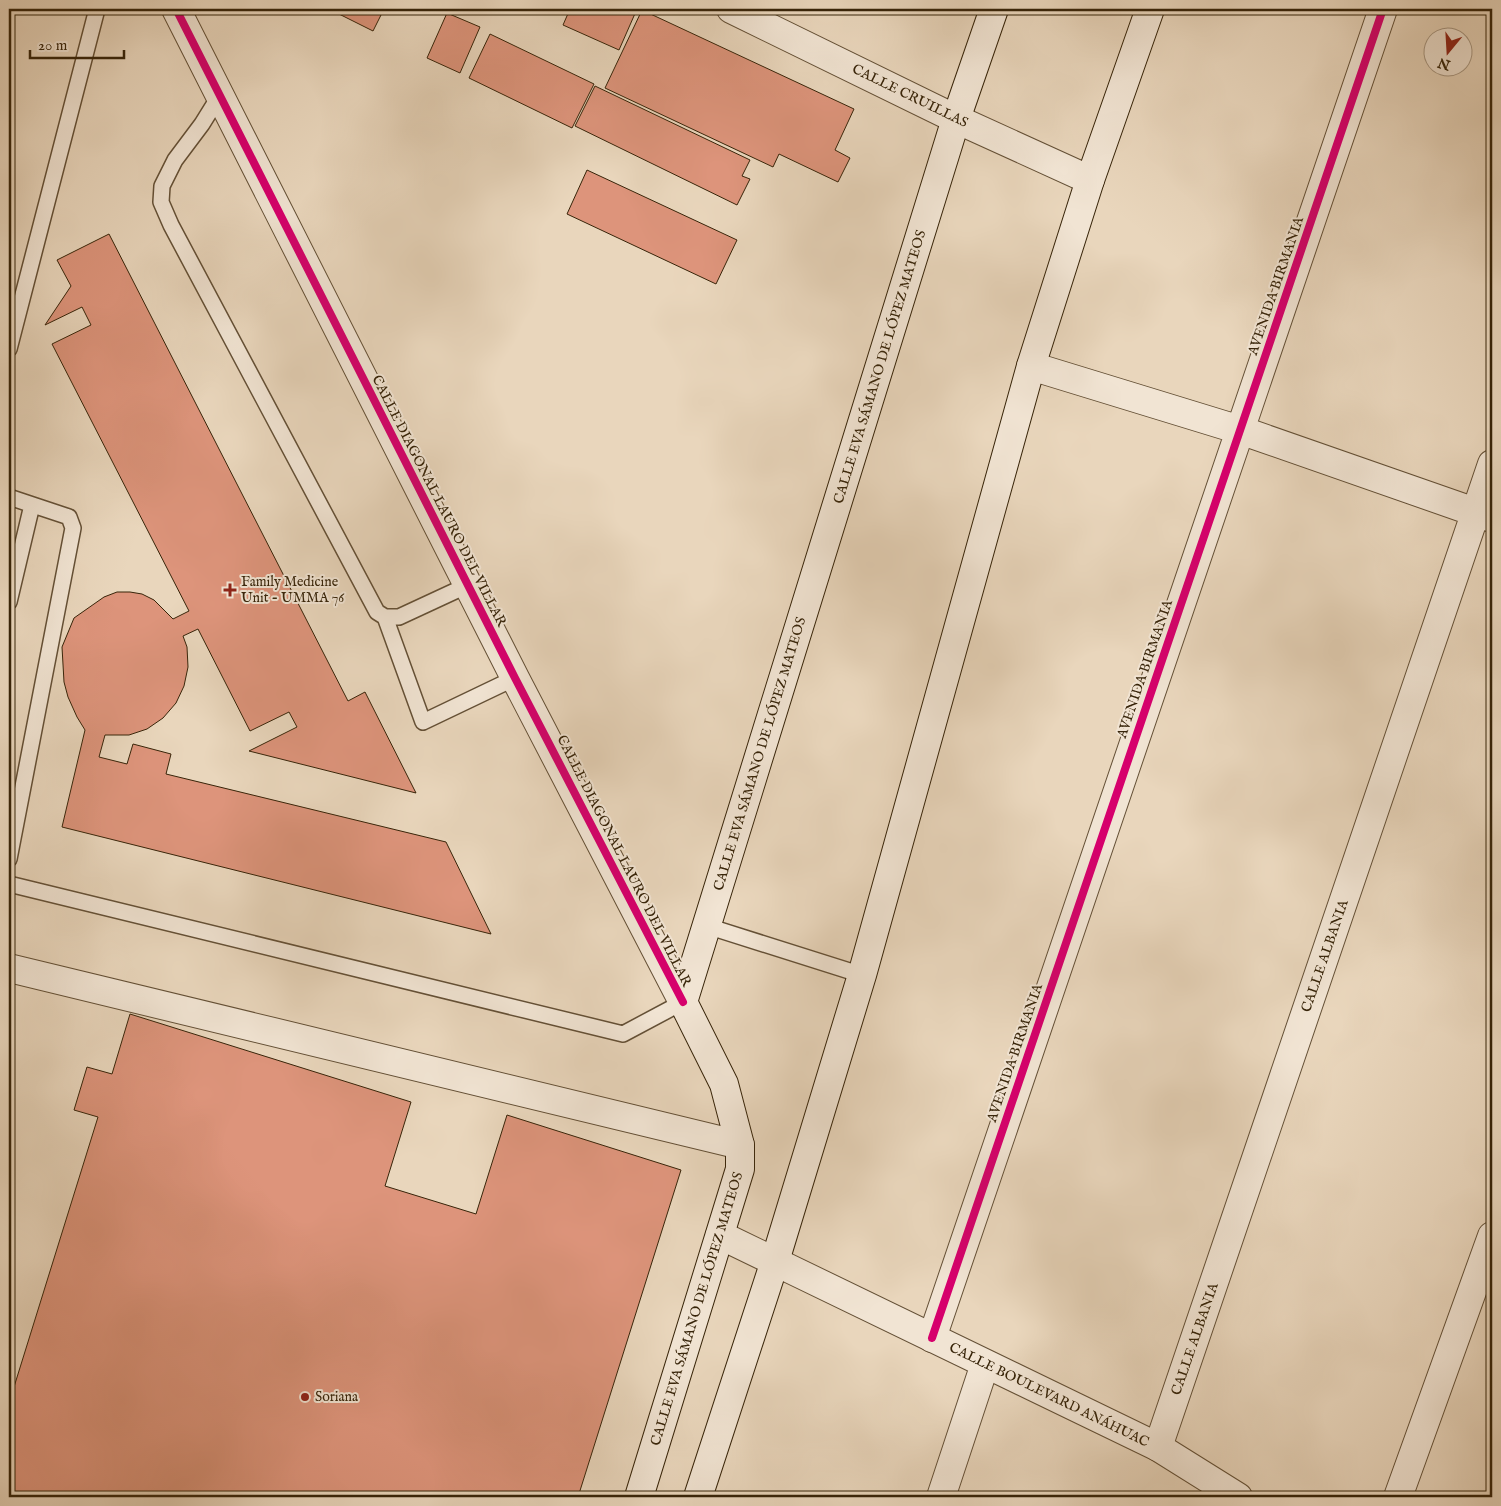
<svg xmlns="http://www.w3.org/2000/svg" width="1501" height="1506" font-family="'IM FELL English',serif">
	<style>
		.building { fill: #dd947b; stroke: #372409 }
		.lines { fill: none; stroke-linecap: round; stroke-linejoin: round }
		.service-casing { stroke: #645036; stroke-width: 18 }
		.minor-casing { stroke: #645036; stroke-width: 30 }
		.tertiary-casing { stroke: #645036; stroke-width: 30 }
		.secondary-casing { stroke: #372409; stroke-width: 30 }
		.service { stroke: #f1e4d3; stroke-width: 15 }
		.minor { stroke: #f1e4d3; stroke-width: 28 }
		.tertiary { stroke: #f1e4d3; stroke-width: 28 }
		.secondary { stroke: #f1e4d3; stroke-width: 28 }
		.cycleway-casing { stroke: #f1e4d3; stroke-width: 11 }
		.cycleway { stroke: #d6006c; stroke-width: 8 }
		.poi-dot { fill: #8f2418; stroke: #f1e4d3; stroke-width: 2 }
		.labels { text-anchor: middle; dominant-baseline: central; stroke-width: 4; stroke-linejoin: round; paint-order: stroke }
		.street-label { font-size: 14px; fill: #372409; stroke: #f1e4d3 }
		.poi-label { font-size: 14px; fill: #372409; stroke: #f1e4d3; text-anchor: start }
	</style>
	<rect width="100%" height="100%" fill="#e9d6bc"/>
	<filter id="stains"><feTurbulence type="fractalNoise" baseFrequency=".004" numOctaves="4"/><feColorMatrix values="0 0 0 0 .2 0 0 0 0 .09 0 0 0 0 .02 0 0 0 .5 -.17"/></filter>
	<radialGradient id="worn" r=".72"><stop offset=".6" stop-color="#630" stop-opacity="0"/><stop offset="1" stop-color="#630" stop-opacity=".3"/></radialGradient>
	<path class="building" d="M329,9H384L373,31Z
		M570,9H637L619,50L563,25Z
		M642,10L854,109L835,150L850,158L838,182L779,154L773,167L605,88Z
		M447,13L480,27L460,73L427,58Z
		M490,34L594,84L572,128L469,78Z
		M595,86L750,160L742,176L750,179L737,205L575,126Z
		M587,170L737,240L716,284L567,214Z
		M109,234L348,701L365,692L416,793L249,751L297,727L289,712L250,731L198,629L183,636L187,647L188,667L184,686L176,703L163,718L147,729L129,735H105L99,757L127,764L133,744L171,754L166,774L446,842L491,934L62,827L85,730L77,717L68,697L64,682L62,647L74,618L104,597L117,592H130L142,594L154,600L173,619L189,611L52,344L91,325L82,307L45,325L71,286L57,260Z
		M130,1014L411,1102L385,1186L476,1214L507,1115L681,1170L578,1497H9V1403L98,1117L74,1110L87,1067L112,1074Z"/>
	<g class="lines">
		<defs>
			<path id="service" d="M220,95L202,124L175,160L162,186L161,202L171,225L377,612L385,617H399L468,585
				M9,349L97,9
				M9,497L69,517L73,528L9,859
				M9,602L32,505
				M385,617L423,722L515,678
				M9,884L623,1034L683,1002
				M707,926L862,975"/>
			<path id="minor" d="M176,9L515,678L683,1002
				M731,9L956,119L1090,180
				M1031,366L1240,430L1492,518
				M9,968L740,1145
				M932,1338L1383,9
				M1158,1447L1492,464
				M941,1497L985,1364
				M1398,1497L1492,1236"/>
			<path id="tertiary" d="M720,1235L1158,1447L1238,1497"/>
			<path id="secondary" d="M639,1497L740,1169V1145L724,1084L683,1002L956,119L994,9
				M698,1497L775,1261L862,975L1031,366L1090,180L1150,9"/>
		</defs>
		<use href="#service" class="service-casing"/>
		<use href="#minor" class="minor-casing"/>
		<use href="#tertiary" class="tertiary-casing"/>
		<use href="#secondary" class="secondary-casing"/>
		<use href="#service" class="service"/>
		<use href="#minor" class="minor"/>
		<use href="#tertiary" class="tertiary"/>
		<use href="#secondary" class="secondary"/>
		<defs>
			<path id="cycleway" d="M176,9L515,678L683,1002
				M932,1338L1383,9"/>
		</defs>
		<use href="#cycleway" class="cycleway-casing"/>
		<use href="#cycleway" class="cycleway"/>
	</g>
	<g class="poi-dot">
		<path d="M227.5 582.5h5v5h5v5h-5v5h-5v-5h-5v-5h5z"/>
		<circle cx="305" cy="1397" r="5"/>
	</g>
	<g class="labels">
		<g class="street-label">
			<text transform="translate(910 96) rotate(26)">CALLE CRUILLAS</text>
			<text transform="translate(1276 286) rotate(-71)">AVENIDA BIRMANIA</text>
			<text transform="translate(880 367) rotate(-73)">CALLE EVA SÁMANO DE LÓPEZ MATEOS</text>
			<text transform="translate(439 501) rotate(63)">CALLE DIAGONAL LAURO DEL VILLAR</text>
			<text transform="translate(1145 669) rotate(-71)">AVENIDA BIRMANIA</text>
			<text transform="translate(760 754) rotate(-73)">CALLE EVA SÁMANO DE LÓPEZ MATEOS</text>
			<text transform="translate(624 861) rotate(63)">CALLE DIAGONAL LAURO DEL VILLAR</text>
			<text transform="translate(1325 956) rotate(-71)">CALLE ALBANIA</text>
			<text transform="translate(1015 1053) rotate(-71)">AVENIDA BIRMANIA</text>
			<text transform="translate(697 1309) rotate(-73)">CALLE EVA SÁMANO DE LÓPEZ MATEOS</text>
			<text transform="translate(1195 1339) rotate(-71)">CALLE ALBANIA</text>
			<text transform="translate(1049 1395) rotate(26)">CALLE BOULEVARD ANÁHUAC</text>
		</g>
		<g class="poi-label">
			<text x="241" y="582">Family Medicine<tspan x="241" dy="16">Unit - UMMA 76</tspan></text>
			<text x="315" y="1397">Soriana</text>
		</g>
	</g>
	<rect width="1501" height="1506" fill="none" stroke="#e9d6bc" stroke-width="30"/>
	<rect x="10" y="10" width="1481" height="1486" fill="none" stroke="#372409" stroke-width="2.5"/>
	<rect x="15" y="15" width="1471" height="1476" fill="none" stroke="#372409"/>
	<g transform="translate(1448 52) rotate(198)"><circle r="24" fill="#f1e4d3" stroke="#a79782"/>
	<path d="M0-4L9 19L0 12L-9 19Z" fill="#8f2418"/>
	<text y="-8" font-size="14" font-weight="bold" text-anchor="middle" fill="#372409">N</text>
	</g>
	<path d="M30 50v8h94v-8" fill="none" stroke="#372409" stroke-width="2.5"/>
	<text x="38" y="50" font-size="15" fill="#372409" stroke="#f1e4d3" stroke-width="4" paint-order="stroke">20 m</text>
	<rect width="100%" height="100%" filter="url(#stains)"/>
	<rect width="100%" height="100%" fill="url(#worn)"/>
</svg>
